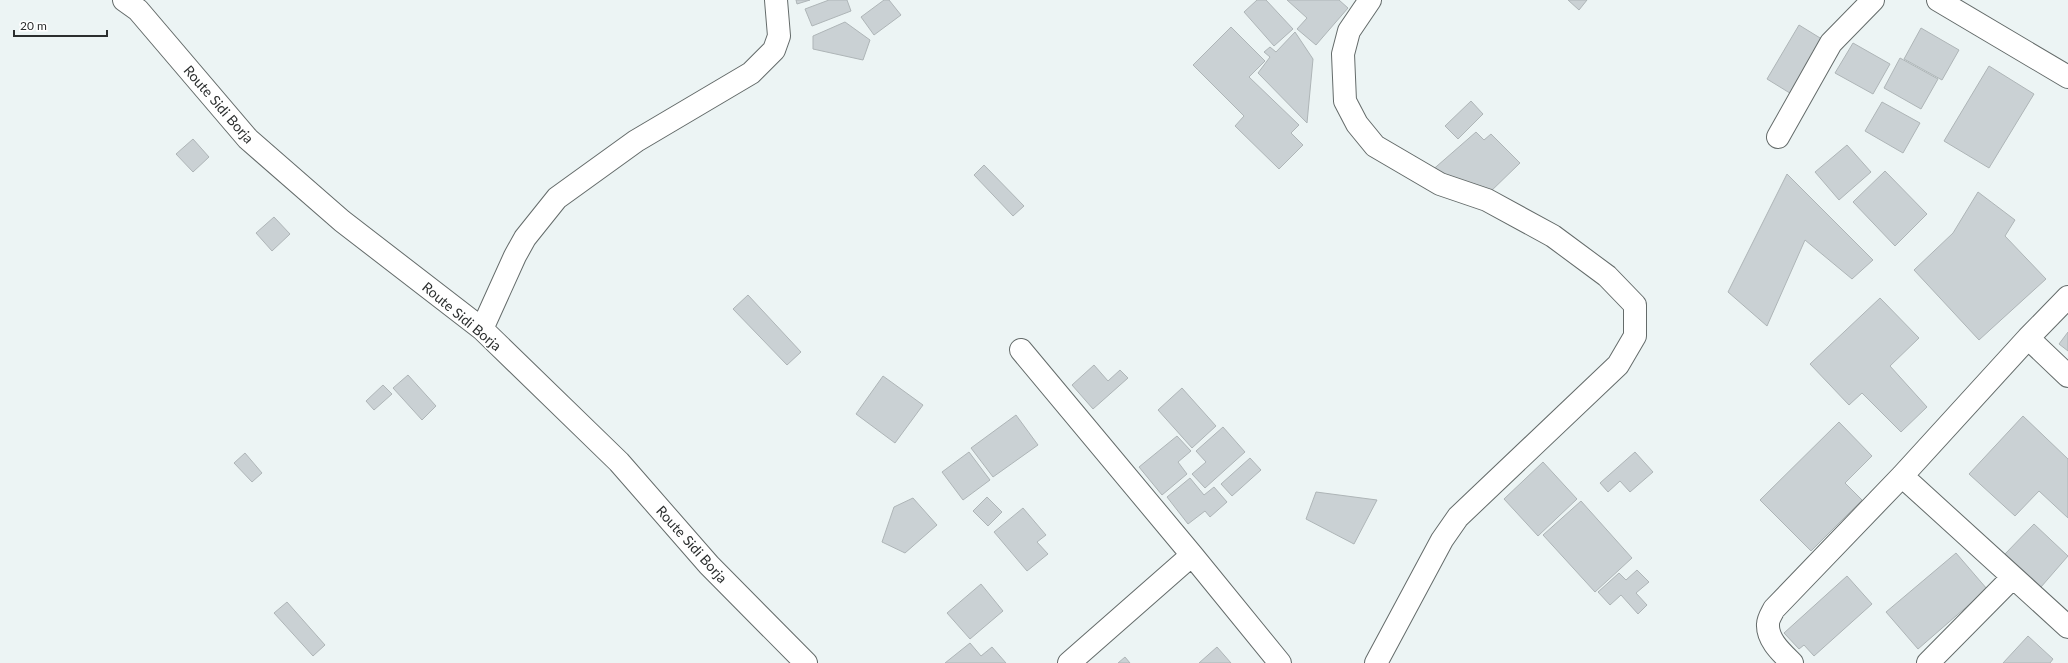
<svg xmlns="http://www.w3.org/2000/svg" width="2068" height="663" font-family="Lato,sans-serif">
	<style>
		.building { fill: #cad1d4; stroke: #aeb5b7 }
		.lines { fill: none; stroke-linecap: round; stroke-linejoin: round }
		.minor-casing { stroke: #646b6a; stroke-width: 24 }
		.minor { stroke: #fff; stroke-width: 22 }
		.labels { text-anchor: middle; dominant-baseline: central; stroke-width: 3; stroke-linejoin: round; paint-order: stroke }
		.street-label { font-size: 14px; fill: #2b2e2e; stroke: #fff }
	</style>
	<rect width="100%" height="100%" fill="#ecf4f4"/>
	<path class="building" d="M796,0H810L797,4Z
		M829,0H847L851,11L812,26L805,9Z
		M884,0H889L901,15L874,35L861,17Z
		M1257,0H1266L1293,29L1274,46L1244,12Z
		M1287,0H1339L1348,8L1316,45L1297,29L1307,18Z
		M1568,0H1587L1579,10Z
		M845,22L870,40L863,60L813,49V36Z
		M1799,25L1825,41L1793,95L1767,79Z
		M1231,27L1265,61L1249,77L1299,125L1291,133L1303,145L1279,169L1235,126L1244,116L1193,65Z
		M1921,28L1959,50L1942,80L1904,59Z
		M1295,32L1313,59L1307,123L1258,73L1270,57L1264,52L1270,47L1276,52Z
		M1853,43L1890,64L1873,94L1835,73Z
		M1900,58L1938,79L1921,109L1884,88Z
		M1989,66L2034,94L1989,168L1944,141Z
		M1471,101L1483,114L1458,139L1445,126Z
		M1882,102L1920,123L1903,153L1865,131Z
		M1476,132L1484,140L1491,134L1520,163L1488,194L1429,173Z
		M193,139L209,157L193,172L176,154Z
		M1847,145L1871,172L1839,200L1815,172Z
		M984,165L1024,206L1013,216L974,175Z
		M1885,171L1927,214L1895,246L1853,202Z
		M1787,174L1873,260L1852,279L1805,240L1767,326L1728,292Z
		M1978,192L2015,220L2005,236L2046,279L1979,340L1914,270L1953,233Z
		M274,217L290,234L272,251L256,233Z
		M748,295L801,352L787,365L733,309Z
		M1880,298L1919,338L1890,366L1927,407L1901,432L1862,393L1849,405L1810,364Z
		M2068,332V351L2059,344Z
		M1094,365L1108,381L1120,370L1128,378L1093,409L1072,385Z
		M408,375L436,406L422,420L393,388Z
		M883,376L923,405L895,443L856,414Z
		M383,385L392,394L374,410L366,401Z
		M1182,388L1216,426L1192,448L1158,410Z
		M1016,415L1038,445L993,477L971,448Z
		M2023,416L2068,459V518L2039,491L2015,516L1969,474Z
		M1839,422L1872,456L1845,483L1862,500L1811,551L1760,500Z
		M1223,427L1245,452L1205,488L1192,474L1206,462L1196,451Z
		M1177,436L1191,451L1178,462L1187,474L1162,495L1139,467Z
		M969,452L990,480L963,500L942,472Z
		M1635,452L1653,472L1630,492L1620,481L1608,492L1600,483Z
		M245,453L262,473L252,482L234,463Z
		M1250,458L1261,470L1232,496L1221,484Z
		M1543,462L1577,499L1538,536L1504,499Z
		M1190,478L1204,495L1214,487L1227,502L1210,517L1205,511L1188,524L1167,497Z
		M1316,492L1377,500L1354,544L1306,519Z
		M987,497L1002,512L988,526L973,511Z
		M913,498L937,525L905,553L882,542L894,507Z
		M1581,501L1632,558L1595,592L1543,535Z
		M1023,508L1046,535L1037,542L1048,554L1027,571L994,532Z
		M2034,524L2068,556L2041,587L2005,554Z
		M1956,553L1987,589L1918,649L1886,612Z
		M1637,570L1649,582L1636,593L1647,605L1638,614L1621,595L1610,605L1598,592L1619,573L1626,580Z
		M1847,576L1872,604L1814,656L1804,645L1799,649L1784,633Z
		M981,584L1003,611L970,639L947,613Z
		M287,602L325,645L313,656L274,613Z
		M2028,636L2053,659L2050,663H2003Z
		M970,643L981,656L992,647L1006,663H945Z
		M1217,647L1231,663H1199Z
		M1125,657L1130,663H1118Z"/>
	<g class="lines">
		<defs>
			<path id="minor" d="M124,0L138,10L248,139L342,221L482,329L619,462L709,565L806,663
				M1370,0L1349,31L1343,54L1345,101L1357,124L1375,146L1440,184L1487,200L1553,236L1607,276L1635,305V336L1618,365L1458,517L1442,540L1376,663
				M1938,0L2068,77
				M1778,137L1831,43L1873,0
				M482,329L515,256L525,238L557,198L636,141L751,73L774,50L779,36L776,0
				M2028,338L2068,376
				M1021,350L1192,555L1280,663
				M1902,476L2068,627
				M1069,663L1192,555
				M1792,663C1782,653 1767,640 1768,624C1768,619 1772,613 1774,609L1902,476L2028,338L2068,297
				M1928,663L2013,577"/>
		</defs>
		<use href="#minor" class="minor-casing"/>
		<use href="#minor" class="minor"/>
	</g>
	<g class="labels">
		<g class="street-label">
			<text transform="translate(219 104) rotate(49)">Route Sidi Borja</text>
			<text transform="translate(462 316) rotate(40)">Route Sidi Borja</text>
			<text transform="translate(692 544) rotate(48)">Route Sidi Borja</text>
		</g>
	</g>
	<path d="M14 30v6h93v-6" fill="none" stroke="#2b2e2e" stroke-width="2"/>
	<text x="20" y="30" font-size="12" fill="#2b2e2e" stroke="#ffffff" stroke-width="3" paint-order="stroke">20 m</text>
</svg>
